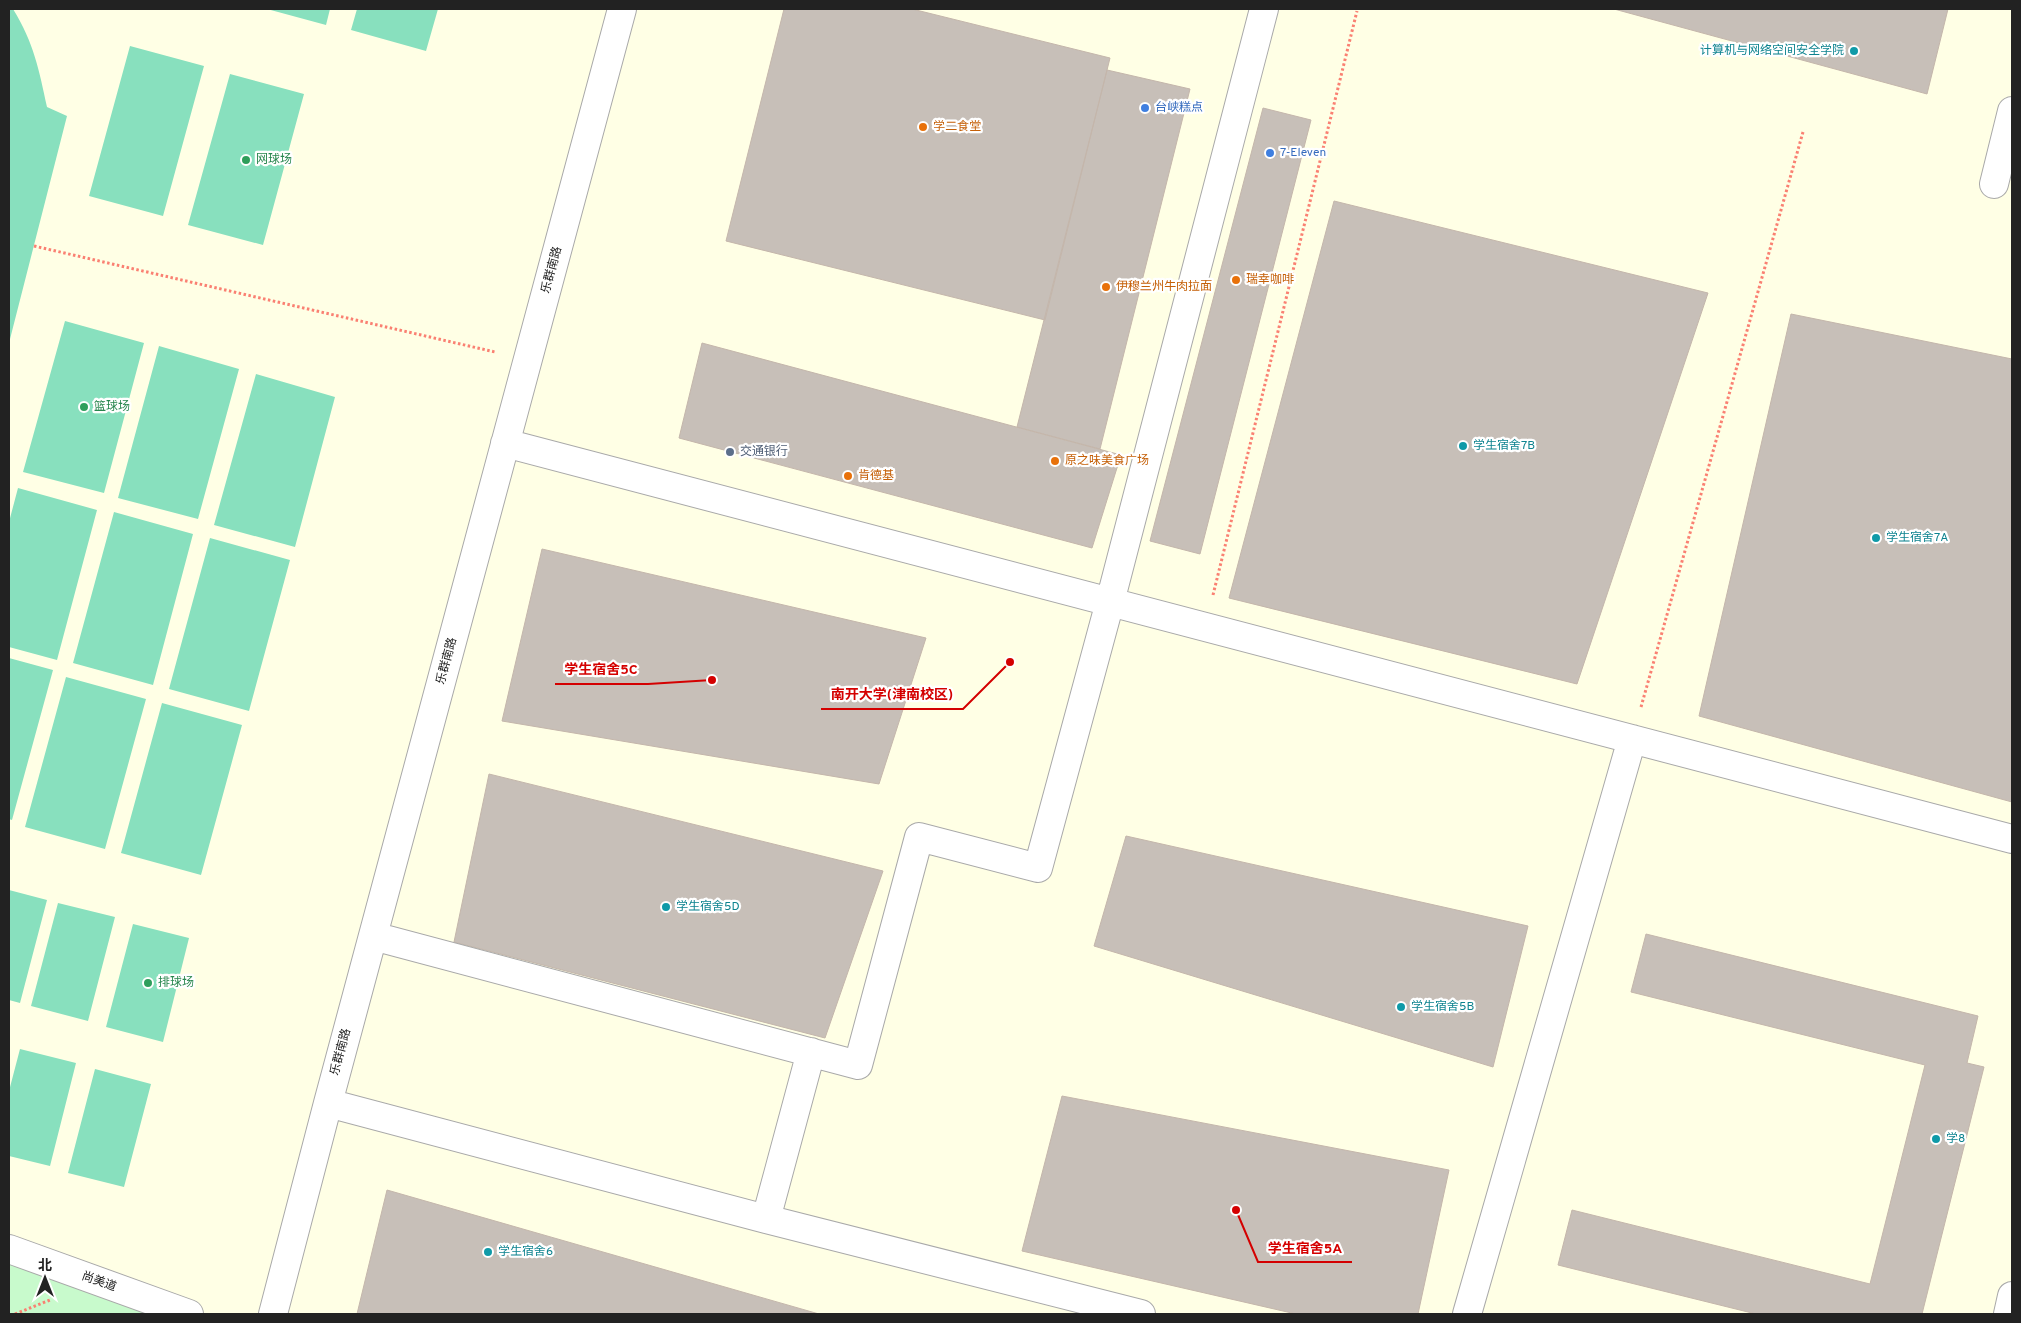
<svg xmlns="http://www.w3.org/2000/svg" width="2021" height="1323" font-family="Overpass,'Noto Sans SC',sans-serif">
	<style>
		.education { fill: #ffffe5 }
		.park { fill: #c8facc }
		.pitch { fill: #88e0be }
		.building { fill: #c7bfb8; stroke: #c4b6ab }
		.lines { fill: none; stroke-linecap: round; stroke-linejoin: round }
		.street-casing { stroke: #a9a9a9; stroke-width: 30 }
		.path { stroke: #fa8072; stroke-width: 3; stroke-dasharray: 2.5 2.5; stroke-linecap: butt }
		.street { stroke: #fff; stroke-width: 28 }
		.culture-dot { fill: #0f9aa8; stroke: #fff; stroke-width: 2 }
		.shop-dot { fill: #3f7fe0; stroke: #fff; stroke-width: 2 }
		.food-dot { fill: #e8710a; stroke: #fff; stroke-width: 2 }
		.leisure-dot { fill: #2e9e5b; stroke: #fff; stroke-width: 2 }
		.service-dot { fill: #5c6f8a; stroke: #fff; stroke-width: 2 }
		.labels { text-anchor: middle; dominant-baseline: central; stroke-width: 4.5; stroke-linejoin: round; paint-order: stroke }
		.culture-label { font-size: 12px; fill: #0d838f; stroke: #fff; text-anchor: start }
		.shop-label { font-size: 12px; fill: #366cbe; stroke: #fff; text-anchor: start }
		.food-label { font-size: 12px; fill: #c56008; stroke: #fff; text-anchor: start }
		.leisure-label { font-size: 12px; fill: #27864d; stroke: #fff; text-anchor: start }
		.street-label { font-size: 12px; fill: #222; stroke: #fff }
		.service-label { font-size: 12px; fill: #4e5e75; stroke: #fff; text-anchor: start }
		.leader { fill: none; stroke: #d40000; stroke-width: 2 }
		.callout-dot { fill: #d40000; stroke: #fff; stroke-width: 2 }
		.callout-label { font-size: 14px; text-anchor: middle; font-weight: bold; fill: #d40000; stroke: #fff; stroke-width: 4.5; stroke-linejoin: round; paint-order: stroke }
	</style>
	<rect width="100%" height="100%" fill="#f2efe9"/>
	<path class="education" d="M9,9H2012V1314H9Z"/>
	<path class="park" d="M9,1252L204,1314H9Z"/>
	<path class="pitch" d="M9,9H13C34,43 39,70 47,107L67,116L9,343Z
		M267,9H330L326,25Z
		M357,9H438L426,51L351,30Z
		M130,46L204,66L163,216L89,196Z
		M230,74L304,94L263,245L188,225Z
		M65,321L144,343L104,493L23,472Z
		M159,346L239,369L198,519L118,498Z
		M256,374L335,397L295,547L214,525Z
		M18,488L97,510L57,660L9,647V522Z
		M114,512L193,534L153,685L73,663Z
		M210,538L290,560L249,711L169,689Z
		M9,658L53,670L12,820L9,819Z
		M66,677L146,699L105,849L25,827Z
		M162,703L242,725L201,875L121,853Z
		M9,890L47,900L20,1003L9,1000Z
		M58,903L115,917L88,1021L31,1006Z
		M133,924L189,938L163,1042L106,1027Z
		M20,1049L76,1063L50,1166L9,1156V1091Z
		M95,1069L151,1084L124,1187L68,1173Z"/>
	<path class="building" d="M784,9H912L1110,58L1045,320L726,241Z
		M1614,9H1948L1927,94Z
		M1107,70L1190,89L1100,449L1017,427Z
		M1263,108L1311,120L1200,554L1150,541Z
		M1334,201L1708,293L1577,684L1229,598Z
		M1791,314L2012,359V802L1699,716Z
		M702,343L1121,455L1092,548L679,438Z
		M542,549L926,638L879,784L502,721Z
		M489,774L883,871L825,1038L454,942Z
		M1126,836L1528,926L1493,1067L1094,946Z
		M1646,934L1978,1016L1967,1063L1984,1067L1922,1314H1756L1558,1265L1572,1210L1870,1284L1925,1065L1631,992Z
		M1062,1096L1449,1170L1418,1314H1296L1022,1251Z
		M387,1190L819,1314H357Z"/>
	<g class="lines">
		<defs>
			<path id="street" d="M1994,184L2012,111
				M505,443L2012,839
				M373,936L858,1065L919,837L1038,868L1110,602L1264,9
				M328,1103L766,1219L1141,1314
				M766,1219L811,1052
				M9,1249L189,1314
				M273,1314L328,1103L622,9
				M1467,1314L1632,739
				M2008,1314L2012,1296"/>
		</defs>
		<use href="#street" class="street-casing"/>
		<path class="path" d="M34,246L495,352
			M1213,595L1357,11
			M1641,707L1803,132
			M15,1314L50,1300"/>
		<use href="#street" class="street"/>
	</g>
	<g class="culture-dot">
		<circle cx="1854" cy="51" r="5"/>
		<circle cx="1463" cy="446" r="5"/>
		<circle cx="1876" cy="538" r="5"/>
		<circle cx="666" cy="907" r="5"/>
		<circle cx="1401" cy="1007" r="5"/>
		<circle cx="1936" cy="1139" r="5"/>
		<circle cx="488" cy="1252" r="5"/>
	</g>
	<g class="shop-dot">
		<circle cx="1145" cy="108" r="5"/>
		<circle cx="1270" cy="153" r="5"/>
	</g>
	<g class="food-dot">
		<circle cx="923" cy="127" r="5"/>
		<circle cx="1236" cy="280" r="5"/>
		<circle cx="1106" cy="287" r="5"/>
		<circle cx="1055" cy="461" r="5"/>
		<circle cx="848" cy="476" r="5"/>
	</g>
	<g class="leisure-dot">
		<circle cx="246" cy="160" r="5"/>
		<circle cx="84" cy="407" r="5"/>
		<circle cx="148" cy="983" r="5"/>
	</g>
	<circle class="service-dot" cx="730" cy="452" r="5"/>
	<g class="labels">
		<g class="culture-label">
			<text x="1844" y="51" text-anchor="end">计算机与网络空间安全学院</text>
			<text x="1473" y="446">学生宿舍7B</text>
			<text x="1886" y="538">学生宿舍7A</text>
			<text x="676" y="907">学生宿舍5D</text>
			<text x="1411" y="1007">学生宿舍5B</text>
			<text x="1946" y="1139">学8</text>
			<text x="498" y="1252">学生宿舍6</text>
		</g>
		<g class="shop-label">
			<text x="1155" y="108">台峡糕点</text>
			<text x="1280" y="153">7-Eleven</text>
		</g>
		<g class="food-label">
			<text x="933" y="127">学二食堂</text>
			<text x="1246" y="280">瑞幸咖啡</text>
			<text x="1116" y="287">伊穆兰州牛肉拉面</text>
			<text x="1065" y="461">原之味美食广场</text>
			<text x="858" y="476">肯德基</text>
		</g>
		<g class="leisure-label">
			<text x="256" y="160">网球场</text>
			<text x="94" y="407">篮球场</text>
			<text x="158" y="983">排球场</text>
		</g>
		<g class="street-label">
			<text transform="translate(552 270) rotate(-75)">乐群南路</text>
			<text transform="translate(447 661) rotate(-75)">乐群南路</text>
			<text transform="translate(341 1052) rotate(-75)">乐群南路</text>
			<text transform="translate(99 1282) rotate(20)">尚美道</text>
		</g>
		<g class="service-label">
			<text x="740" y="452">交通银行</text>
		</g>
	</g>
	<path class="leader" d="M712 680L648 684H555M1010 662L963 709H821M1236 1210L1258 1262H1352"/>
	<g class="callout-dot">
		<circle cx="712" cy="680" r="5"/>
		<circle cx="1010" cy="662" r="5"/>
		<circle cx="1236" cy="1210" r="5"/>
	</g>
	<g class="callout-label">
		<text x="601" y="674">学生宿舍5C</text>
		<text x="892" y="699">南开大学(津南校区)</text>
		<text x="1305" y="1253">学生宿舍5A</text>
	</g>
	<rect width="2021" height="1323" fill="none" stroke="#222222" stroke-width="20"/>
	<g transform="translate(45 1278)" stroke="#ffffff" stroke-width="4" paint-order="stroke">
	<path d="M0-4L9 19L0 12L-9 19Z" fill="#222222"/>
	<text y="-8" font-size="14" font-weight="bold" text-anchor="middle" fill="#222222">北</text>
	</g>
</svg>
